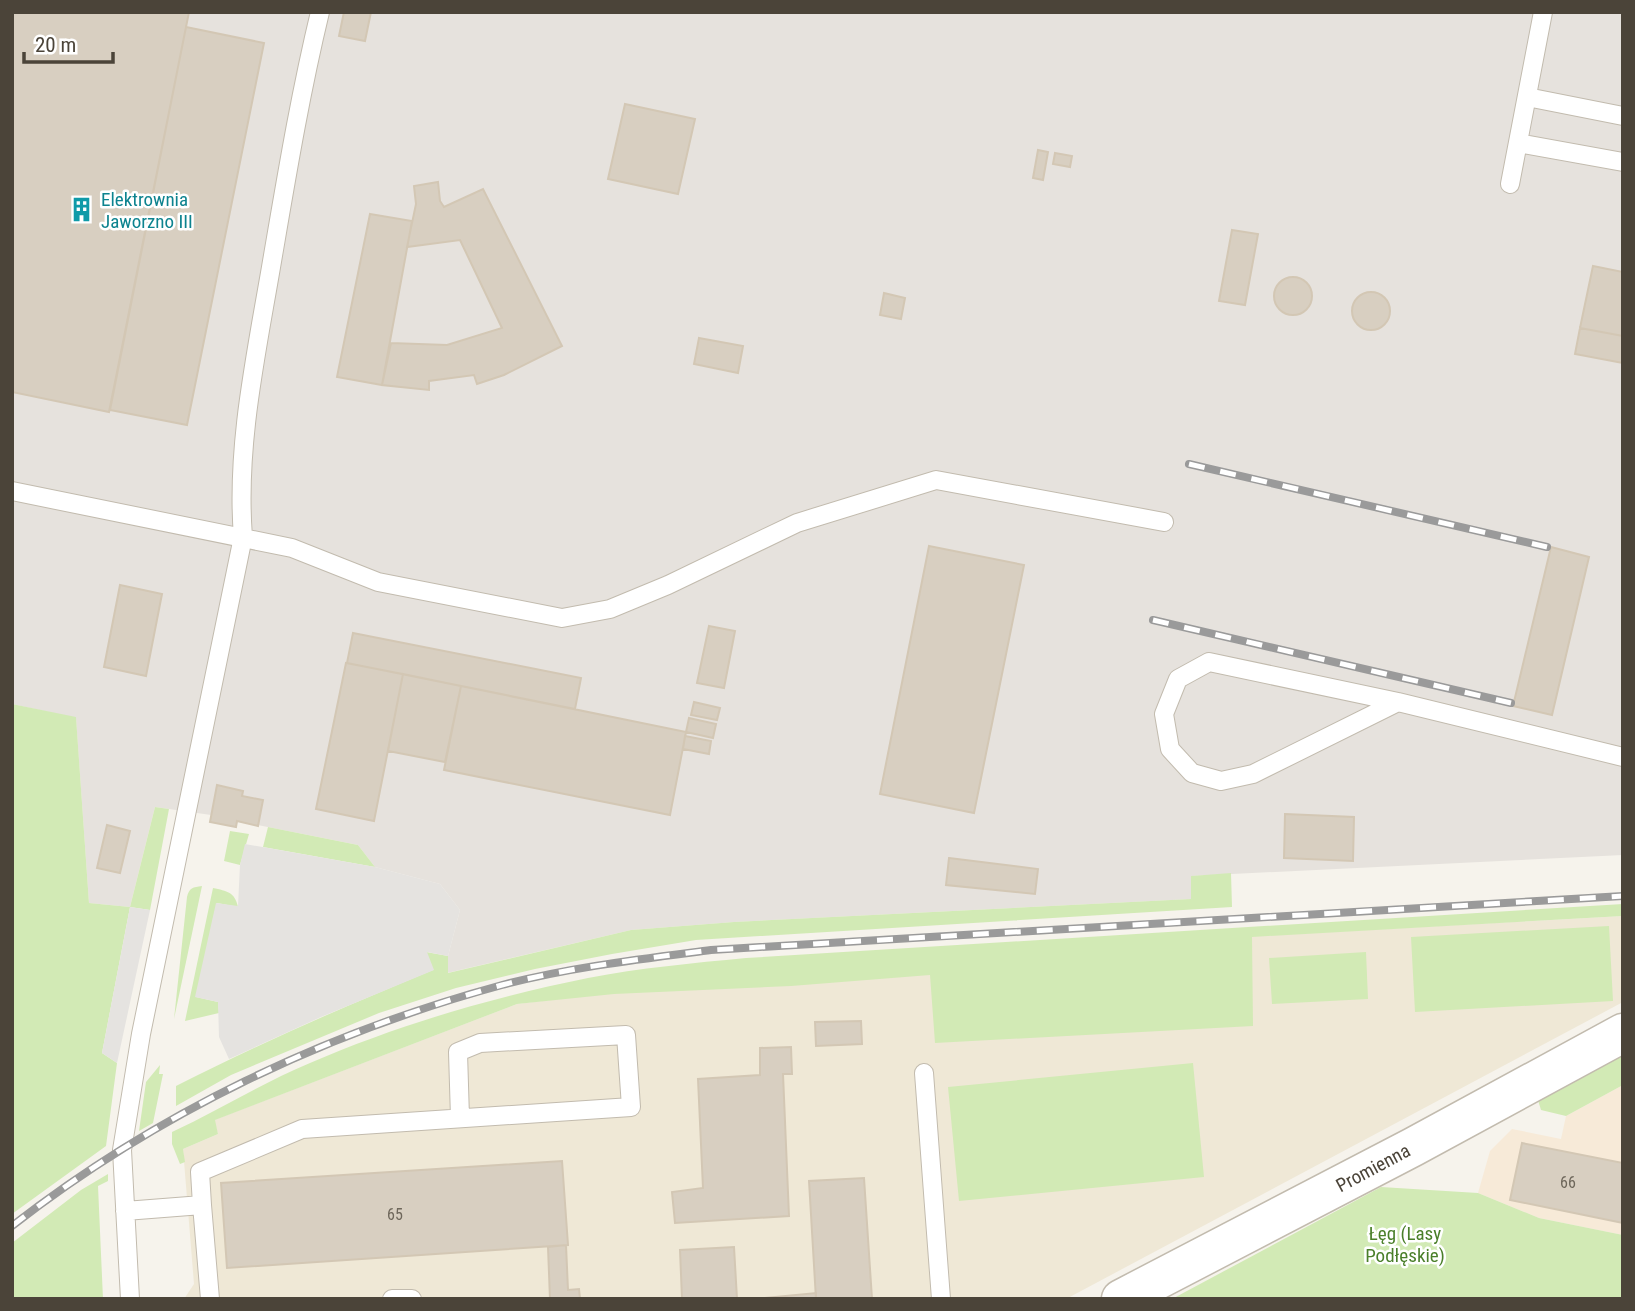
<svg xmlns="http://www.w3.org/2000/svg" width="1635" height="1311" font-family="'Roboto Condensed',sans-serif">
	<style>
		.commercial { fill: #f7ead8 }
		.industrial { fill: #e6e2dd }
		.education { fill: #efe8d6 }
		.green { fill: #d2eab5 }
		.parking { fill: #e5e3e0 }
		.building { fill: #d8cfc1; stroke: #d3c7b4; stroke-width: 2 }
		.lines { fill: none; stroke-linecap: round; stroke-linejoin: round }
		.service-casing { stroke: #c2bbae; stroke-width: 20 }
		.tertiary-casing { stroke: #c2bbae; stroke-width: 41 }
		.service { stroke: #fff; stroke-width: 18 }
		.tertiary { stroke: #fff; stroke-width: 38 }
		.rail-casing { stroke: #9a9a9a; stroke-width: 8 }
		.rail { stroke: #fff; stroke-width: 5; stroke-dasharray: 16; stroke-linecap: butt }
		.labels { text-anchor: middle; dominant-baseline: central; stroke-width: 5; stroke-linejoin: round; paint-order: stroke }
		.number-label { font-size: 16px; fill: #6e675b }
		.culture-label { font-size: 19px; fill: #0d838f; stroke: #fff; text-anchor: start }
		.street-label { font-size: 19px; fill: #4b4439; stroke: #fff }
		.park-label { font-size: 19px; fill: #4a7f2a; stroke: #fff }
	</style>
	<rect width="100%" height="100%" fill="#f6f3ec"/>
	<path class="commercial" d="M1623,1085V1235L1539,1218L1478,1193L1490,1151L1512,1129L1561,1139L1566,1116Z"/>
	<path class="industrial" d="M12,12H1623V855L1192,876V899L734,922L631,930L447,973L448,956L460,910L440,884L375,867L358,845L238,821L236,827L210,822L211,815L155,807L130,907L89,903L76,718L12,704Z"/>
	<path class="education" d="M1623,916V1002L1066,1299H184L194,1284L183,1149L218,1134L214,1120L517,1004L929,954Z"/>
	<path class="green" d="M12,704L76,717L89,903L130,907L155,807L169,809L150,910L130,907L102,1053L117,1063L106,1146L12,1214Z
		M268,827L358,845L375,867L263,847Z
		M230,831L249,834L240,865L224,861Z
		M1231,873L1232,907L696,940L612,954L535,969L456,988L379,1013L231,1075L176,1106V1086C260,1043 346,1006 433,970L426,952L448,956V973L631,930L734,922L1191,899V876Z
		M202,886L174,1019L187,897C189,888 193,887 202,886Z
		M213,888C227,891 235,892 238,907L217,903L196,997L218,1002L219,1013L185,1021Z
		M1623,904V916L1252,937L1253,1026L935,1043L930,975L791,986L614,994L517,1004L215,1120L218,1134L183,1149L185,1162L180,1164L172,1144V1132C219,1110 262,1083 310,1063C398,1025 493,997 588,978C640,968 693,963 746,958Z
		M1609,926L1613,1001L1415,1012L1411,937Z
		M1366,952L1368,999L1272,1004L1269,958Z
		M1623,1051V1085L1566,1116L1541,1110L1537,1097Z
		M1193,1063L1204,1177L959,1201L948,1087Z
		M160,1065L159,1074H163L153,1123L139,1131L146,1082Z
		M108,1174V1181L98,1186L103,1299H12V1243L81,1190Z
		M1381,1187L1478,1193L1539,1218L1623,1235V1299H1172Z"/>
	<path class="parking" d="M245,844L375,867L440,884L460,910L448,956L427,952L434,970L321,1017L229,1059L219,1037L218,1002L195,997L216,903L238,906L240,865Z
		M130,907L150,910L117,1063L102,1053Z"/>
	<path class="building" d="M12,12H189L109,412L12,392Z
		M344,12H371L365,41L339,36Z
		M186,27L264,43L187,425L110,410Z
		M625,104L695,119L678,194L608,179Z
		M1038,150L1048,152L1043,180L1033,178Z
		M1055,153L1072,156L1070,167L1053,164Z
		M438,182L440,201L444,207L483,189L562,346L504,375L477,384L474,375L429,381V390L382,385L391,343L447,345L502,328L460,240L407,247L416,204L414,186Z
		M370,214L412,221L382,385L337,377Z
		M1232,230L1258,234L1245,305L1219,301Z
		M1593,266L1623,272V336L1580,328Z
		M1274 296a19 19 0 1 1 38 0a19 19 0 1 1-38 0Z
		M1352 311a19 19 0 1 1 38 0a19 19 0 1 1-38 0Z
		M884,293L905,298L901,319L880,315Z
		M1580,328L1623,336V363L1575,354Z
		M699,338L743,346L738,373L694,364Z
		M929,546L1024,565L974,813L880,794Z
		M1551,547L1589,557L1552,715L1513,706Z
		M120,585L162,594L146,676L104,667Z
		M709,626L735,631L724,688L697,683Z
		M353,633L581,678L575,709L347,663Z
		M346,663L403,674L374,821L316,809Z
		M403,674L461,686L445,762L388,751Z
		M461,686L686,732L670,815L444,770Z
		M694,702L720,708L717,720L691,715Z
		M689,718L716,724L713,738L686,732Z
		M685,736L711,741L709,754L683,749Z
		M217,785L243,791L242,796L263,800L258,826L237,821L236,827L210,822Z
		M1285,814L1354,817L1353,861L1284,858Z
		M107,825L130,831L120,873L97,868Z
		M949,858L1038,869L1035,894L946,885Z
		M861,1021L862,1044L816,1046L815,1022Z
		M791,1047L792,1074H783L789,1216L675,1223L672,1192L703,1188L698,1079L760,1075V1048Z
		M1522,1143L1623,1163V1223L1510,1200Z
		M562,1161L568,1245L227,1268L221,1183Z
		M864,1178L872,1299H816L809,1181Z
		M566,1245L568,1290L579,1289L580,1299H550L548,1247Z
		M734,1247L737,1299H682L680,1250Z
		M816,1293V1299H755Z"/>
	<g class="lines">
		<defs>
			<path id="service" d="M1527,97L1623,116
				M1518,143L1623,162
				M1510,184L1543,12
				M12,491L292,548L378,582L562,618L610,609L668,585L797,523L936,480L1164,522
				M1398,702L1253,774L1221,781L1192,773L1170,749L1164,714L1178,679L1209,662L1398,702L1623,757
				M924,1073L941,1299
				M202,1205L210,1299
				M125,1211L202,1205L200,1172L302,1129L631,1107L626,1035L480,1043L458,1052L460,1118
				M130,1299L122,1150L141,1034L243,537C236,449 255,360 270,273C285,186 299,99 320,12
				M392,1299H412"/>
			<path id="tertiary" d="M1121,1299L1413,1147L1623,1033"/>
		</defs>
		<use href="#service" class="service-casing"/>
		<use href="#tertiary" class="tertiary-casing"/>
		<use href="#service" class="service"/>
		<use href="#tertiary" class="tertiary"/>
		<defs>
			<path id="rail" d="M1189,464L1547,547
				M1153,620L1511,703
				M12,1226C157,1113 325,1033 502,985C571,967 641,959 711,950L1623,896"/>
		</defs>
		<use href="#rail" class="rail-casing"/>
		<use href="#rail" class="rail"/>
	</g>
	<defs>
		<symbol id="building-bare" viewBox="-9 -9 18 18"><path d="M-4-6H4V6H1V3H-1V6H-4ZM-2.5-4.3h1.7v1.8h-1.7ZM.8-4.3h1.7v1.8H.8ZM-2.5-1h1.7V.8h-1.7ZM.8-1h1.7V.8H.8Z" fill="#0f9aa8" stroke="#fff" stroke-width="2.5" paint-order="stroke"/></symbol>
	</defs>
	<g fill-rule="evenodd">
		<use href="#building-bare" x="64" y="192" width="35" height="35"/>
	</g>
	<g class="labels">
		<g class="number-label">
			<text x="1568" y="1182">66</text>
			<text x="395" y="1214">65</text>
		</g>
		<g class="culture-label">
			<text x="101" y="199">Elektrownia<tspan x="101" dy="22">Jaworzno III</tspan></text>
		</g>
		<g class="street-label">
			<text transform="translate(1373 1168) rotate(-28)">Promienna</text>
		</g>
		<g class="park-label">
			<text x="1405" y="1233">Łęg (Lasy<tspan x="1405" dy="22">Podłęskie)</tspan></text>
		</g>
	</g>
	<rect width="1635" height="1311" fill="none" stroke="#4b4439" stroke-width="28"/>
	<path d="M24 52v10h89v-10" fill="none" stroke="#4b4439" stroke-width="3.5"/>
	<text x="35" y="52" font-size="21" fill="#4b4439" stroke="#ffffff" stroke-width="5" paint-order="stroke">20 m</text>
</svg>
